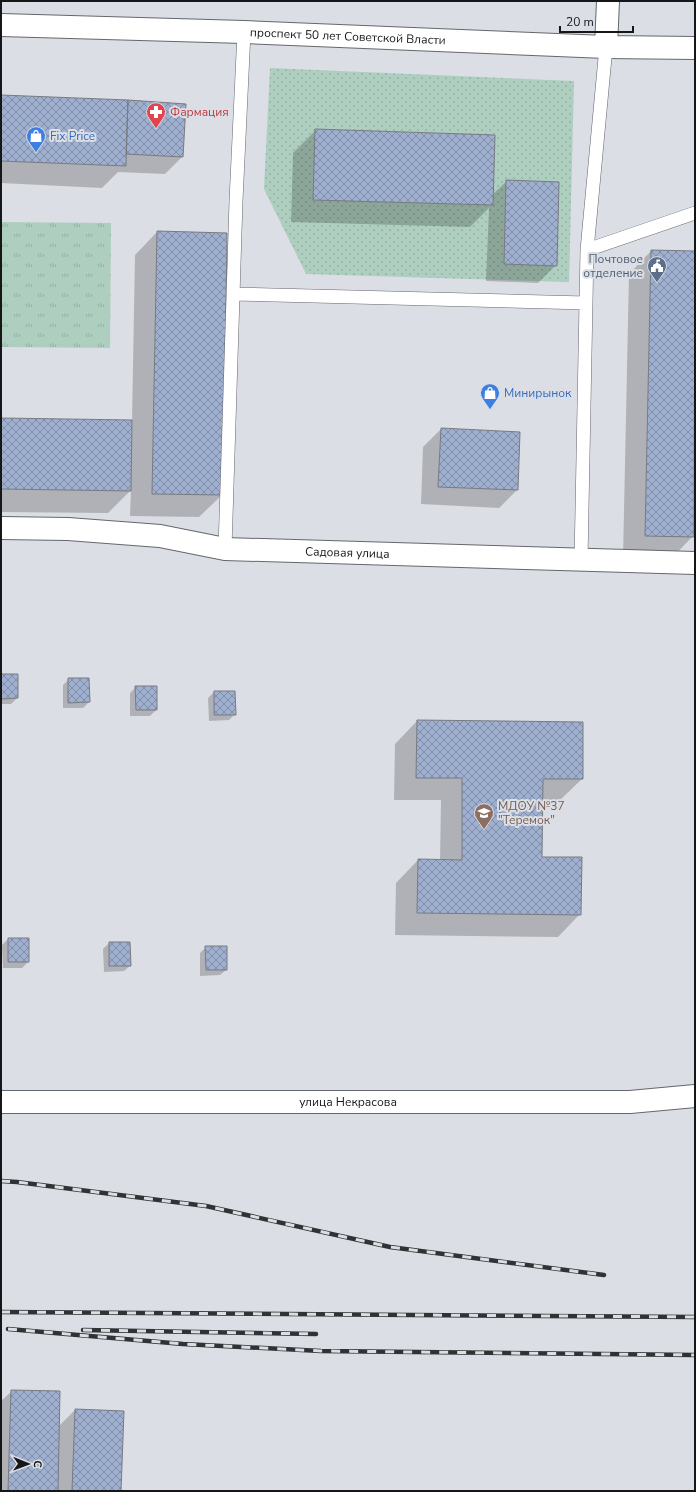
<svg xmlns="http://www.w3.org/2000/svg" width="696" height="1492" font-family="'Nunito Sans',sans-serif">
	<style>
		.grass { fill: url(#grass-dots) }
		.park { fill: url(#park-tufts) }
		.shadow { fill: #0003 }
		.building { fill: url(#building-cross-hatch); stroke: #787b81 }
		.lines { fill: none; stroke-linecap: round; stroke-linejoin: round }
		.lane-casing { stroke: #64676c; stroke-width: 14 }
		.street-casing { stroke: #64676c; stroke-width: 24 }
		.secondary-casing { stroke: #64676c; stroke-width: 24 }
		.lane { stroke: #fff; stroke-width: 13 }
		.street { stroke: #fff; stroke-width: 22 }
		.secondary { stroke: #fff; stroke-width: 22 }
		.rail-casing { stroke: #303234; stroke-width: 4.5 }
		.rail { stroke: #dbdee4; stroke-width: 3; stroke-dasharray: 9; stroke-linecap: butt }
		.labels { text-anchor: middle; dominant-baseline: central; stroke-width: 4; stroke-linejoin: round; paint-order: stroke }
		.street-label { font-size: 12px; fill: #151618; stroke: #dbdee4 }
		.health-label { font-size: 12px; fill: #be3a42; stroke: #dbdee4; text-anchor: start }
		.shop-label { font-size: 12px; fill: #366cbe; stroke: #dbdee4; text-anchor: start }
		.service-label { font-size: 12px; fill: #4e5e75; stroke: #dbdee4; text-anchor: end }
		.education-label { font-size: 12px; fill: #785e54; stroke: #dbdee4; text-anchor: start }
	</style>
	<defs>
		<pattern id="grass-dots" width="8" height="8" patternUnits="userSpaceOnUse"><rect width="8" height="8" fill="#aecfbf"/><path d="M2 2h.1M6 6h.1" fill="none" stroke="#95b1a3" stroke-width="1.8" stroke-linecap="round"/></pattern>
		<pattern id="park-tufts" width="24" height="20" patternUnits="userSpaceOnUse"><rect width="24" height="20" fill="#aecfbf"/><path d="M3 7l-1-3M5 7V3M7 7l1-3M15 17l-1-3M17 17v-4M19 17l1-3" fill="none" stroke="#95b1a3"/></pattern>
		<pattern id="building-cross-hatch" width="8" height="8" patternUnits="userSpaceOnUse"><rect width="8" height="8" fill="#9eafcf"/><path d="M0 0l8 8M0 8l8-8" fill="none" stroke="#808da7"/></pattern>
	</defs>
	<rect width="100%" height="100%" fill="#dbdee4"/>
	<path class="grass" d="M270,68L574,81L569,282L306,274L264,189Z"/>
	<path class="park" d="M1,222L111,223L110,348L1,347Z"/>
	<path class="shadow" d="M1,96L182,157L165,174L118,172L102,188L1,183Z
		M316,130L492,195L507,181L556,265L538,283L486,281L489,208L470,227L291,222L293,153Z
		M157,232L222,495L199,517L130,516L131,490L108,513L1,512V419L132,421L135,255Z
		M651,251L695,252L693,536L671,559L623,558L629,274Z
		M441,429L517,490L499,508L421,504L423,447Z
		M1,675L17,698L11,704H1Z
		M69,679L89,702L83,708H63V685Z
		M136,687L156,710L150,716H130V693Z
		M214,692L235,714L229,720L209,721L208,698Z
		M417,721L582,779L559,801H542L541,858L580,914L558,937L395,935L396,883L418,860H440L441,800H394L395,744Z
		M8,939L28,962L22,968H3L2,945Z
		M109,943L130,966L124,971L104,972L103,949Z
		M206,947L226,970L220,975L200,976V953Z
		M12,1391L58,1427L75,1410L120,1491H1V1401Z"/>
	<path class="building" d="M1,95L128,100L126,166L1,161Z
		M128,100L186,104L183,157L126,154Z
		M315,129L495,135L493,205L313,200Z
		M506,180L559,182L557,266L504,264Z
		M157,231L227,233L223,495L152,494Z
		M651,250L695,251L694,537L645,536Z
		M1,418L132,420L131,491L1,489Z
		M441,428L520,432L518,490L438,487Z
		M1,674H18V698L1,699Z
		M68,678H89L90,702L68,703Z
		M135,686H157V710H136Z
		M214,691H235L236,715H214Z
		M417,720L583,722V779H543L542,857H582L581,915L417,913L418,859L462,860V778H416Z
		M8,938H29V962H8Z
		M109,942H130L131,966H109Z
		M205,946H227V970H206Z
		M11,1390L60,1391L58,1491H8Z
		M75,1409L124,1411L121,1491H72Z"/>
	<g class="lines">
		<defs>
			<path id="lane" d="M587,250L695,213
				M233,294L586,303
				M225,549L236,201L244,32
				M581,561L587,250L606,47"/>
			<g id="street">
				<path d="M606,47L608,1"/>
				<path id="s1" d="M1,528L68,529L160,536L225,549L695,563"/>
			</g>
			<g id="secondary">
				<path id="s2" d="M1,25L244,32L606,47L695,48"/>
				<path id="s3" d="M1,1102H630L695,1096"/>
			</g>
		</defs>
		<use href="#lane" class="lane-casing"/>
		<use href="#street" class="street-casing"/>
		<use href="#secondary" class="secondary-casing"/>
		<use href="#lane" class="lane"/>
		<use href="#street" class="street"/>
		<use href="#secondary" class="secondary"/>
		<defs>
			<path id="rail" d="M1,1181L17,1182L206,1206L390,1247L604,1275
				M1,1312L695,1317
				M8,1329L183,1344L321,1351L695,1355
				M83,1330L316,1334"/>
		</defs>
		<use href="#rail" class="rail-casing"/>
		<use href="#rail" class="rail"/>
	</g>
	<defs>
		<symbol id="pharmacy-pin" viewBox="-11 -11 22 30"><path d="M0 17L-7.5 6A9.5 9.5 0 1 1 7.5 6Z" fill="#e0444e" stroke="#dbdee4"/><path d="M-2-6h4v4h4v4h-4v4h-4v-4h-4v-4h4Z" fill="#fff"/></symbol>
		<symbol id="shop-pin" viewBox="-11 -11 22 30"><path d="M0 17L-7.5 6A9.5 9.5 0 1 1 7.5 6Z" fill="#3f7fe0" stroke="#dbdee4"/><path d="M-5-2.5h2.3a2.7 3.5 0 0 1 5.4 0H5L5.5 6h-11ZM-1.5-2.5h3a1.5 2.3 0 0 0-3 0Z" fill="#fff"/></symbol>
		<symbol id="civic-pin" viewBox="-11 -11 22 30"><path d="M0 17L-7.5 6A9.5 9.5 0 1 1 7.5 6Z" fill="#5c6f8a" stroke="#dbdee4"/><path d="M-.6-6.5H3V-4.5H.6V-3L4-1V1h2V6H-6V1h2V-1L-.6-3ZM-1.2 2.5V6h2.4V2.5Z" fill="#fff"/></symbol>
		<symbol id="school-pin" viewBox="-11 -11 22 30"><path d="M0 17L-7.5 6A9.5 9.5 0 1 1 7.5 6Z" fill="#8d6e63" stroke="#dbdee4"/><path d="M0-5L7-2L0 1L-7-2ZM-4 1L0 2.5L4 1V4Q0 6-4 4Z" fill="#fff"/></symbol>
	</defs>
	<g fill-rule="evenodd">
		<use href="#pharmacy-pin" x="145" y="101" width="22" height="30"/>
		<use href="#shop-pin" x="25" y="125" width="22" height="30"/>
		<use href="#civic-pin" x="646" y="255" width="22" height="30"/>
		<use href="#shop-pin" x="479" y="382" width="22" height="30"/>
		<use href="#school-pin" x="473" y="802" width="22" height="30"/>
	</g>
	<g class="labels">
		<g class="street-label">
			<text stroke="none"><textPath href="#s2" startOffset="347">проспект 50 лет Советской Власти</textPath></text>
			<text stroke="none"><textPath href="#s1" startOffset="348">Садовая улица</textPath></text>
			<text stroke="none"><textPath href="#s3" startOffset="347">улица Некрасова</textPath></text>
		</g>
		<g class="health-label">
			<text x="170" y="112">Фармация</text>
		</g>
		<g class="shop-label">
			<text x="50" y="136">Fix Price</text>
			<text x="504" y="393">Минирынок</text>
		</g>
		<g class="service-label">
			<text x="643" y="259">Почтовое<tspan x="643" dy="14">отделение</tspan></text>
		</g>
		<g class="education-label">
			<text x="498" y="806">МДОУ №37<tspan x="498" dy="14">"Теремок"</tspan></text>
		</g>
	</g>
	<rect width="696" height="1492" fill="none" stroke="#151618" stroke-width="4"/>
	<g transform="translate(28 1464) rotate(91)" stroke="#dbdee4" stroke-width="3" paint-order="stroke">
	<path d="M0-3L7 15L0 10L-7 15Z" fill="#151618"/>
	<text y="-6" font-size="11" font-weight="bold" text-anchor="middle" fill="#151618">С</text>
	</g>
	<path d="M560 26v6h73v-6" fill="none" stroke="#151618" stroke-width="2"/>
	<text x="566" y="26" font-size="12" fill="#151618" stroke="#dbdee4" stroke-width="3" paint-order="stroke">20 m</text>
</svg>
